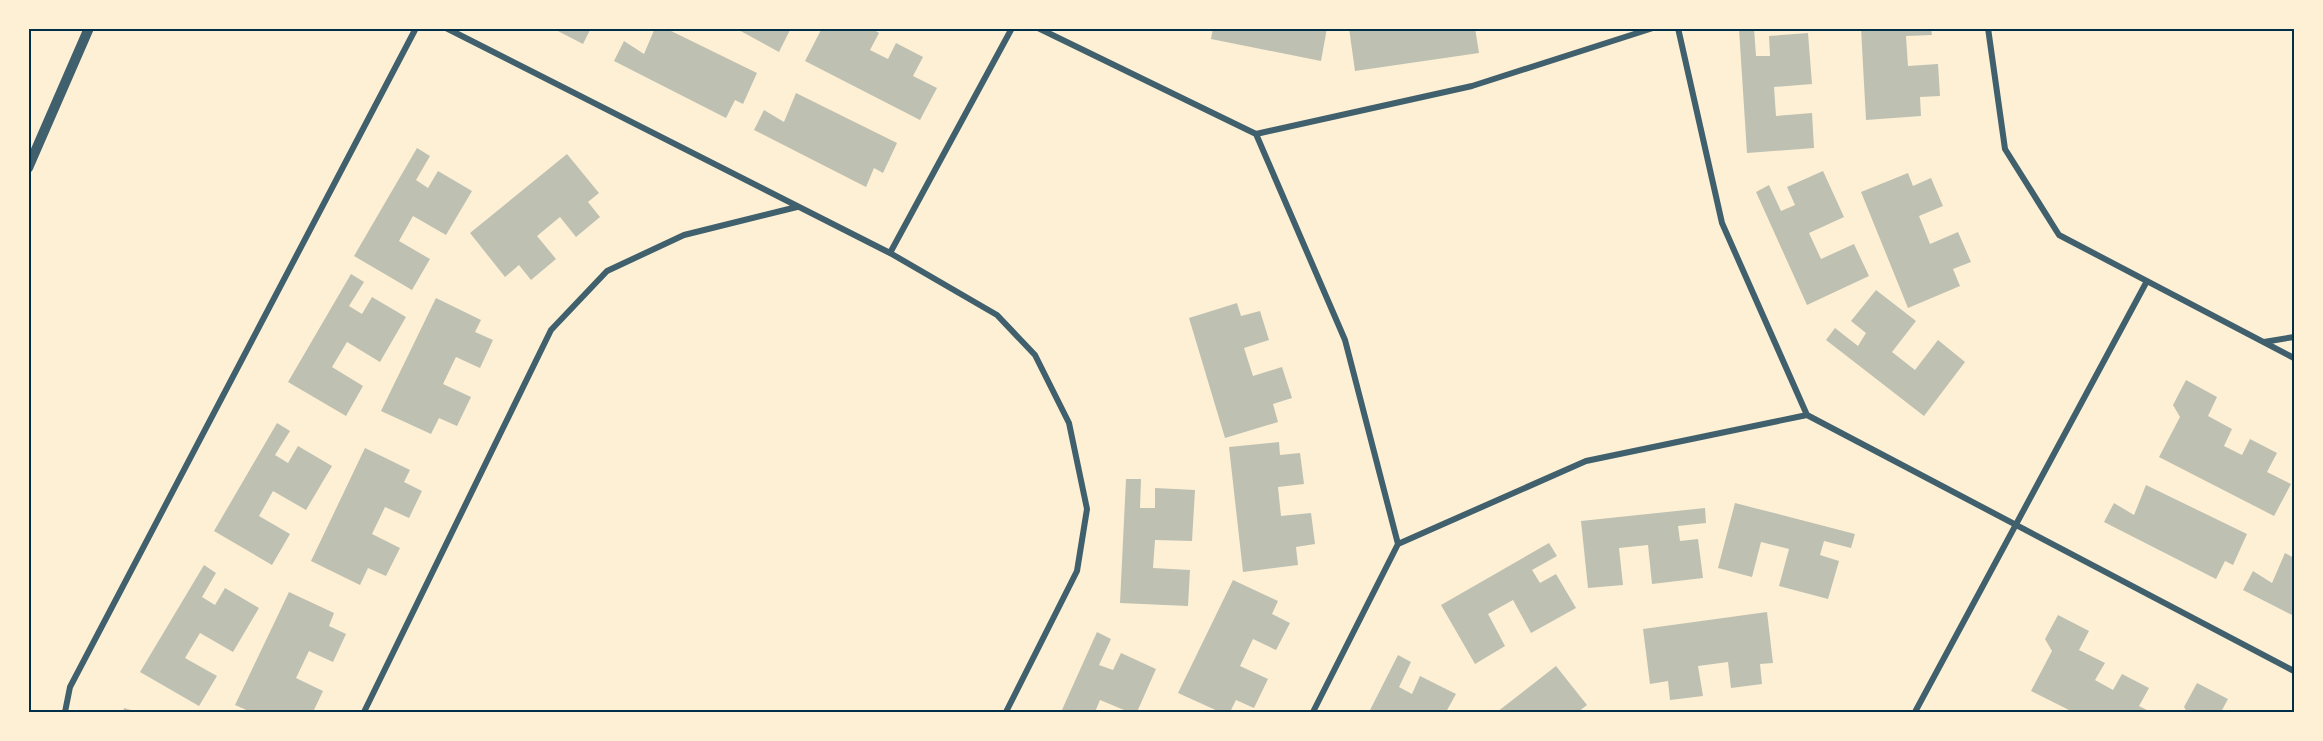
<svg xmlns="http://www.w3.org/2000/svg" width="2323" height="741" font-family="Lato,sans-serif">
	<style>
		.building { fill: #bec0b2 }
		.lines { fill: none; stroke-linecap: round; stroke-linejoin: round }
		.minor { stroke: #3f606c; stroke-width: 6 }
		.tertiary { stroke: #3f606c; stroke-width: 10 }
		.neatline { fill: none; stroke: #003049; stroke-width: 2 }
	</style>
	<rect width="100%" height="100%" fill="#fdf0d5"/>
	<path class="building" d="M552,28H591L583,44Z
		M655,28H665L757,73L743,104L735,100L726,118L614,61L624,41L644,54Z
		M735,28H791L779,52Z
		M822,28H871L879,33L870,50L888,59L896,43L923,57L913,76L937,88L920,120L805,61Z
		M1213,28H1327L1321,61L1211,39Z
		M1349,28H1475L1479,53L1355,71Z
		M1754,28L1756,56H1770L1769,36L1808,33L1812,84L1774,87L1776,116L1812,113L1814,148L1747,153L1739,29Z
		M1861,28H1931L1932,35L1906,36L1908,66L1938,64L1940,96L1920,97L1921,116L1866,120Z
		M796,93L897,143L883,173L874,168L866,187L754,130L764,110L784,122Z
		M417,148L430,156L416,180L428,188L438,171L472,191L446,235L413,216L399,241L430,259L412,290L354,256Z
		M567,154L599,193L588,202L600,217L576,237L560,217L537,236L556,259L531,280L519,265L505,277L470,233Z
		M1823,171L1844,217L1809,233L1821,259L1854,244L1869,276L1807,305L1756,192L1769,185L1781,211L1795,205L1787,187Z
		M1908,173L1913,186L1931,178L1943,206L1919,216L1930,244L1958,232L1971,262L1953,269L1960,286L1908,308L1861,192Z
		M351,274L364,282L349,306L362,314L372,297L406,317L380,362L347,342L332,367L363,386L346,416L288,382Z
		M1876,290L1916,321L1892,352L1915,370L1938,340L1965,362L1924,416L1826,340L1835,328L1858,346L1866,333L1851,321Z
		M436,298L481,320L475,332L493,340L480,368L456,357L443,384L471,397L457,426L439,418L431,434L381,411Z
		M1237,303L1241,316L1260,311L1269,340L1244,348L1253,376L1282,367L1292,398L1273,404L1278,422L1225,438L1189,318Z
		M2186,380L2217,397L2208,416L2232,429L2224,446L2242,455L2250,439L2277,453L2267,472L2291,484L2274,516L2159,457L2180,417L2173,405Z
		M277,423L290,431L275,455L288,463L298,446L332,466L306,510L273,491L259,516L290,534L272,565L214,531Z
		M1279,442L1280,455L1300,453L1304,484L1278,487L1281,516L1311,513L1315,544L1296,547L1298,565L1243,572L1229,447Z
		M365,448L410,470L404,482L422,491L409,518L385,507L372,534L400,548L386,576L368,568L360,585L311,561Z
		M1126,479H1141L1140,508H1155V488L1195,490L1192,541L1155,540L1153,568L1190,570L1188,606L1120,603Z
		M2146,485L2247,534L2233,565L2225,561L2216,579L2104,522L2114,503L2134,515Z
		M1735,503L1855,534L1851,548L1824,541L1820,555L1839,561L1828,599L1779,586L1789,549L1761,542L1752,577L1718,568Z
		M1705,508L1706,523L1678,526L1680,541L1698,539L1703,578L1652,584L1648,545L1619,548L1623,585L1588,588L1581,521Z
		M1549,543L1557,556L1532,570L1540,583L1556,574L1576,608L1531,633L1513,600L1488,614L1505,646L1475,664L1441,605Z
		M2285,553L2294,558V616L2243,590L2253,571L2272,583Z
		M204,565L216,573L202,597L215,605L225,588L259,608L233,652L200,633L185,658L217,676L199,706L140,672Z
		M1233,580L1278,601L1272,614L1290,623L1276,650L1253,639L1240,666L1268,679L1254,708L1236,700L1230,712H1220L1178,693Z
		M289,592L334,613L329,626L346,634L333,662L309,651L296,678L323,691L313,712H251L235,705Z
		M1767,612L1773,663L1760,664L1762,684L1731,688L1728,662L1698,666L1703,696L1670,700L1668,681L1650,684L1643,629Z
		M2058,615L2089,631L2079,650L2105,663L2095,680L2113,690L2122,674L2149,688L2139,706L2151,712H2073L2031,691L2052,651L2045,639Z
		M1097,632L1111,639L1099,665L1113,670L1121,653L1156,669L1137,712H1129L1100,700L1095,712H1061Z
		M1398,655L1411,662L1399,687L1412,694L1420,676L1456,694L1446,712H1369Z
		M1556,666L1587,705L1578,712H1497Z
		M2197,683L2228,699L2221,712H2187L2184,707Z
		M124,708L138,712H123Z"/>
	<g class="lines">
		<path class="minor" d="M446,28L890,253L997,315L1035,355L1069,423L1087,509L1077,571L1006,712
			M1038,28L1256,134L1472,86L1653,28
			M1678,28L1722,223L1807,415L2294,671
			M1988,28L2005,149L2059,235L2294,358
			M1256,134L1345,340L1398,544
			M890,253L1012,28
			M2264,342L2294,337
			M65,712L70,687L416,28
			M364,712L551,330L607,271L684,235L797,207
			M1313,712L1398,544L1586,461L1807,415
			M1915,712L2147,281"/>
		<path class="tertiary" d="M28,168L89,28"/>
	</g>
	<rect width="2323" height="741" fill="none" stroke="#fdf0d5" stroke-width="60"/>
	<rect x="30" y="30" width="2263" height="681" class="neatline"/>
</svg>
